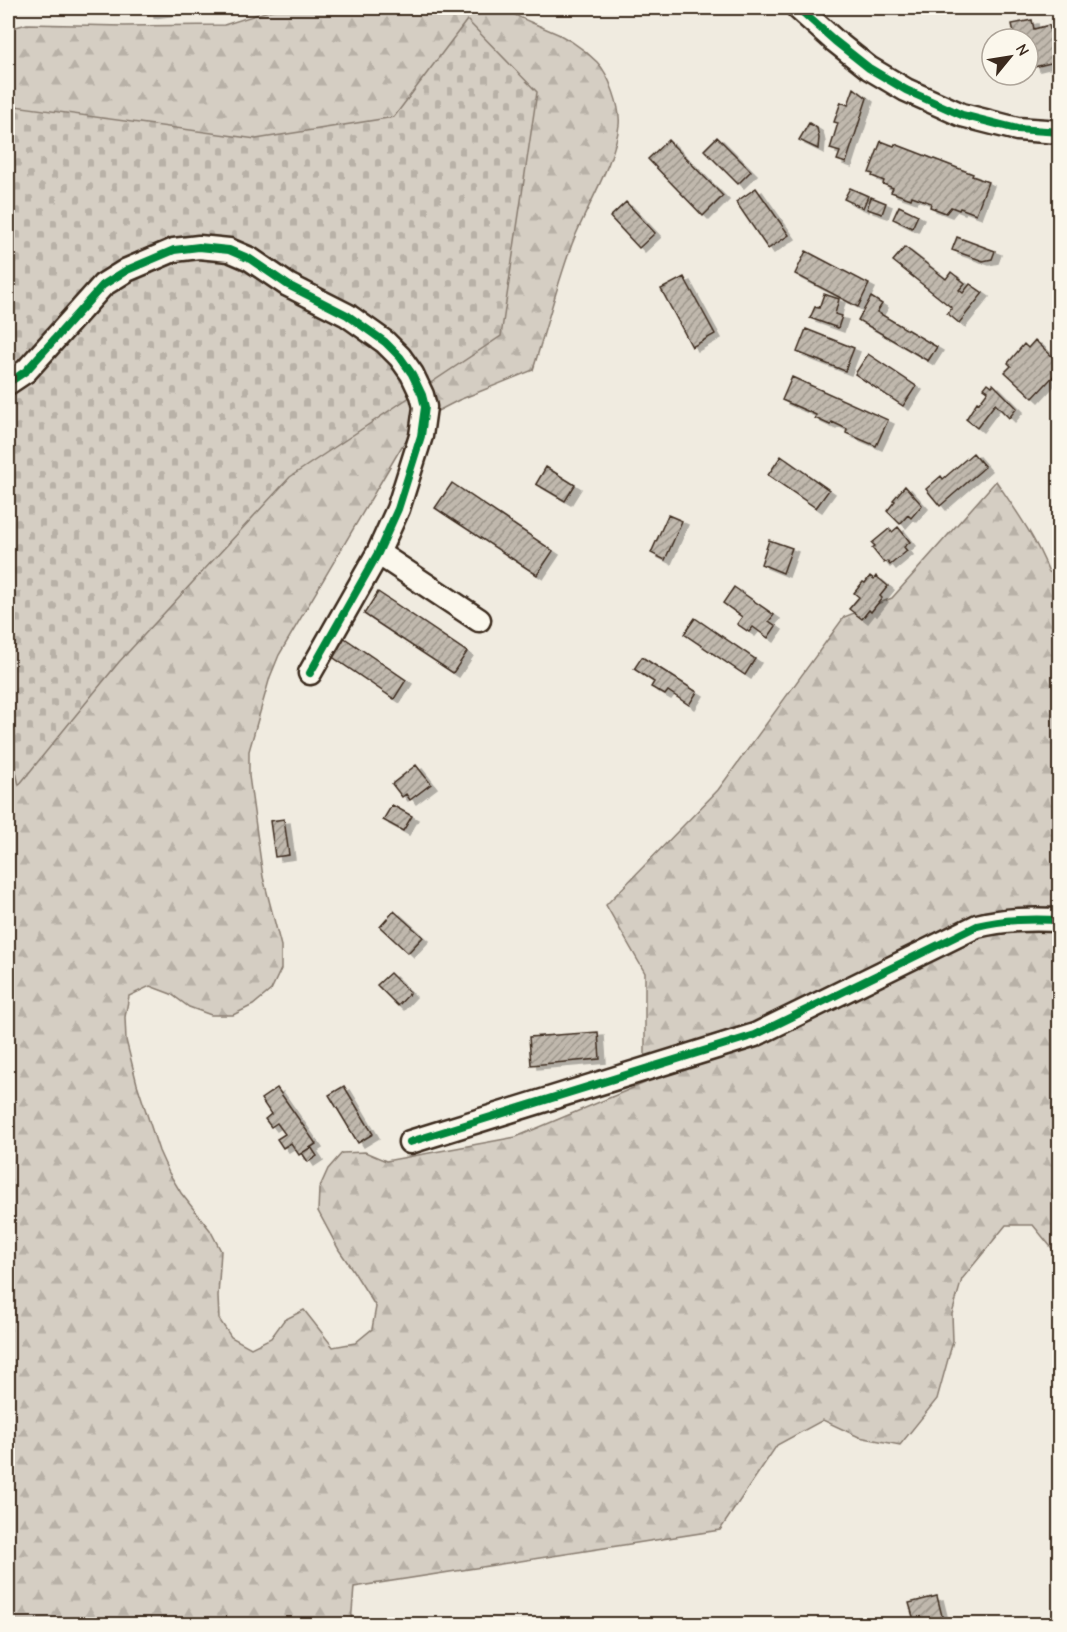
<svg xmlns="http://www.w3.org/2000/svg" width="1067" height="1632" font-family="'Comic Neue',sans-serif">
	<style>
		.forest { fill: url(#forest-firs); stroke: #887c70; stroke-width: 1.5 }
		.cemetery { fill: url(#cemetery-stones); stroke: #887c70; stroke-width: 1.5 }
		.building { fill: url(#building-hatch); stroke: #3b2a1e; stroke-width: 1.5; filter: url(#shadow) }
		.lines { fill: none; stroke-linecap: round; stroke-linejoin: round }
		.minor-casing { stroke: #3b2a1e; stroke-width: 27 }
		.minor { stroke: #fbf7ec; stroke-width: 22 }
		.cycleway-casing { stroke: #fbf7ec; stroke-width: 11 }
		.cycleway { stroke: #00873e; stroke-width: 8 }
	</style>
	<defs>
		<pattern id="forest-firs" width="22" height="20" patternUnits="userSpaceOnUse" patternTransform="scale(1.5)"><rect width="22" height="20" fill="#d5cec3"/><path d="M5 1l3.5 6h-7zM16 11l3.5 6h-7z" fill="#b8b1a7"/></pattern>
		<pattern id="cemetery-stones" width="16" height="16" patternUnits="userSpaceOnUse" patternTransform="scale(1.5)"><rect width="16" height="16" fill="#d5cec3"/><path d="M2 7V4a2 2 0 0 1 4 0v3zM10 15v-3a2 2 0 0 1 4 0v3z" fill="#b8b1a7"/></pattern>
		<pattern id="building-hatch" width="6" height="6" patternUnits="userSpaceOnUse" patternTransform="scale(1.5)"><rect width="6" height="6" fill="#c0b8ad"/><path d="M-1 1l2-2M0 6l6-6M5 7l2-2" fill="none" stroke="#9d968c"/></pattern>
		<filter id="shadow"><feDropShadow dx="6" dy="4" stdDeviation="0" flood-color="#0004"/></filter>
	</defs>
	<rect width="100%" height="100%" fill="#f0ebe0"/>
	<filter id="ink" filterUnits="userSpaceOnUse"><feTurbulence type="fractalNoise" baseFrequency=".0167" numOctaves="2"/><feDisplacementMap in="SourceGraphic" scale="12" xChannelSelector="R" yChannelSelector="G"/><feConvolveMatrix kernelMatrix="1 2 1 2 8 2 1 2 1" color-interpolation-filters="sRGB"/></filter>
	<g filter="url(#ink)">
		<path class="forest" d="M278,8H503C516,17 529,21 544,28C563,35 583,48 597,62C609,74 621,108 619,125C615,163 586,207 572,244C557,285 546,328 533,370L459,400L426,417L402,446L279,655L270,677L249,751V776L263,877L281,946V969L271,990L253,1005L233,1015H211L189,1007L171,994L150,986L129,996L125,1017L126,1040L137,1084L159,1151L169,1173L181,1193L210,1230L221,1251L218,1296L219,1319L231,1337L251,1348L271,1338L284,1320L304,1310L333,1347L355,1343L372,1329L376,1307L352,1269L339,1250L318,1211L319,1189L328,1169L342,1153L365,1152L386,1161L516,1137L645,1083V973L606,905L718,790L844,617L892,598L996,481C1017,512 1035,537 1049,572L1059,576V1257L1033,1225H1006L962,1279L952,1314L953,1341L937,1399L900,1445L859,1437L823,1420L777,1445L720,1530L354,1587L351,1624H8V29L27,24L124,26L224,25Z"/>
		<path class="cemetery" d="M467,20L537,92L501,336L290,477L119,662L19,785L8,737V105L256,139L394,117Z"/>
		<path class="building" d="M148,8H187V9L148,14Z
			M1032,20L1034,29L1049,25L1055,49L1052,50L1055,62L1034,67L1031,54L1028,55V39H1010L1009,34L1014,33L1012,24Z
			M854,88L867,98L846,163L837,160L840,152L830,149L838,123L834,122L841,102L848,105Z
			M809,123L817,128L819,138L818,149L799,140Z
			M717,137L751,171L738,184L704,150Z
			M668,140L723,196L703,216L648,159Z
			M881,141L894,146L895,144L973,174L972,176L988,182L976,214L960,208L959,210L951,207L946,213L930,207L931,203L912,196L911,199L891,192L893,188L883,184L884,181L872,176L873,174L869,173Z
			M756,188L789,235L768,249L736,202Z
			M850,188L868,196L863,208L844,199Z
			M871,197L886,203L882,214L867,209Z
			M626,202L655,233L639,248L610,217Z
			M899,206L918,215L912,228L893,219Z
			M957,237L995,251L992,259L983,261L952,250Z
			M905,247L946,279L951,272L965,283L959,290L963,293L970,284L983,293L959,323L947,313L952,308L893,261Z
			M806,251L869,284L858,307L795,274Z
			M684,277L715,334L692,347L661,289Z
			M824,294L839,299L835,314L842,316L838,328L810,318L815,307L819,308Z
			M871,297L882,304L877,312L937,347L928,361L858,320Z
			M806,329L854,348L845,371L797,352Z
			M1035,340L1060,364V369L1033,398L1005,372L1011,366L1008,363L1024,344L1028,348Z
			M868,354L916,386L903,406L855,374Z
			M792,377L888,420L876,446L846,433L847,429L832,422L830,425L815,418L816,415L782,400Z
			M988,383L992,386L993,384L1017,408L1009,418L995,404L977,428L966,419L977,402L979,403L988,391L984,388Z
			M973,453L985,467L940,506L926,489L941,476L943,479Z
			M781,456L829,490L816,508L768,475Z
			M546,467L575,485L565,501L536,484Z
			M452,483L553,551L537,575L435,508Z
			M905,486L922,505L911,518L908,515L900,524L887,511L895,501L893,500Z
			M668,515L682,521L665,560L651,553Z
			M898,527L910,542L904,547L907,551L890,565L887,561L884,563L872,548L875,546L872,543L889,529L892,532Z
			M769,540L792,548L783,573L761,564Z
			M870,576L874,579L876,576L888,586L880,596L882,598L871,612L869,610L862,619L849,609L859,597L854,593L863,582L865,583Z
			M734,587L774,615L769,621L776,626L768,638L753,627L749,632L737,624L742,617L723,603Z
			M378,592L467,652L453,673L364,614Z
			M695,618L755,659L745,675L684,634Z
			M343,637L406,680L394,699L331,656Z
			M642,657L697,692L689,705L668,691L665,695L651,687L654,682L634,669Z
			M416,765L431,784L410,800L406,794L402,797L392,784Z
			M392,805L412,816L403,831L383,820Z
			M284,819L289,855L275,857L270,821Z
			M394,911L423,937L408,953L380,927Z
			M390,973L410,993L398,1006L377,985Z
			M598,1032L600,1059L531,1065L529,1037Z
			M344,1086L373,1134L358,1143L329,1095Z
			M277,1088L316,1144L299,1155L291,1143L283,1148L277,1139L285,1134L277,1123L271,1127L265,1119L271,1114L261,1099Z
			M311,1147L317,1156L308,1162L302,1153Z
			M937,1596L944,1624H915L909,1603Z"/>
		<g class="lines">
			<defs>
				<path id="minor" d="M798,8L835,41L869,68L906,90L962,115L1017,129L1060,132
					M8,383L26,371L103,285L127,270L174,250L199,247L229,250L250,259L288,285L347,315L385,342L400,357L412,374L422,395L425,407L421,436L398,509L378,553L310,673
					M378,553L479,620
					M410,1142L755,1035L977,926C1005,919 1031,919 1060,920"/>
			</defs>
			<use href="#minor" class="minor-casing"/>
			<use href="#minor" class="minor"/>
			<defs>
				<path id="cycleway" d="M798,8L835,41L869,68L906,90L962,115L1017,129L1060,132
					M8,383L26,371L103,285L127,270L174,250L199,247L229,250L250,259L288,285L347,315L385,342L400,357L412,374L422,395L425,407L421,436L398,509L378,553L310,673
					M410,1142L755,1035L977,926C1005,919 1031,919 1060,920"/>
			</defs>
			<use href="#cycleway" class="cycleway-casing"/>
			<use href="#cycleway" class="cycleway"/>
		</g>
	</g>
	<rect width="1067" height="1632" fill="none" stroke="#fbf7ec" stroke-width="30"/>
	<rect x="15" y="15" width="1037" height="1602" fill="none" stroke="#3b2a1e" stroke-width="2" filter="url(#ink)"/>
	<g transform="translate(1010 57) rotate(60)"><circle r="28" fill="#fbf7ec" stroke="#aea59a" stroke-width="1.5"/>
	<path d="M0-4.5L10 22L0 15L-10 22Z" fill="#3b2a1e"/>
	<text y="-9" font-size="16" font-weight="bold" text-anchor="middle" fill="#3b2a1e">N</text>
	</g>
</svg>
